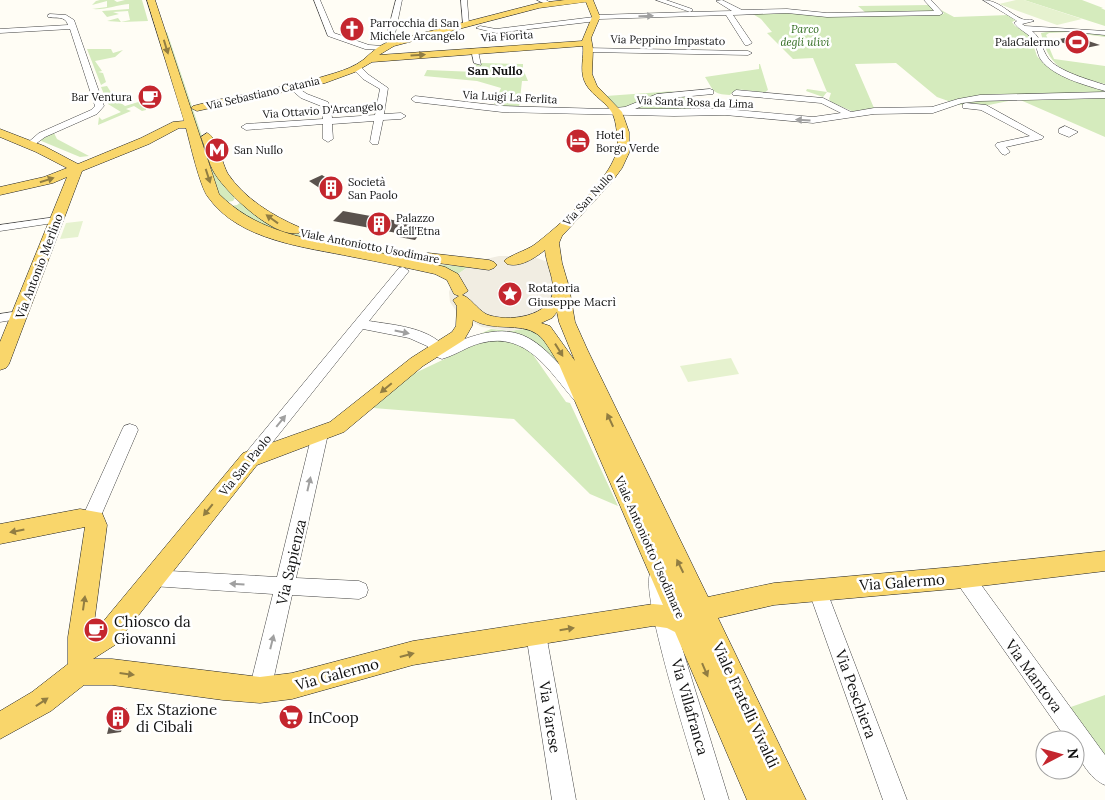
<svg xmlns="http://www.w3.org/2000/svg" width="1105" height="800" font-family="Lora,serif">
	<style>
		.green { fill: #d5ebbd }
		.pitch { fill: #e6f2cf }
		.plaza { fill: #f1ede2 }
		.building { fill: #5a524d }
		.lines { fill: none; stroke-linecap: round; stroke-linejoin: round }
		.minor-casing { stroke: #444; stroke-width: 1 }
		.major-casing { stroke: #222; stroke-width: 1 }
		.minor { fill: #fff; fill-rule: evenodd }
		.major { fill: #f9d66b; fill-rule: evenodd }
		.oneway { fill: #a0a0a0 }
		.oneway2 { fill: #917d42 }
		.labels { text-anchor: middle; dominant-baseline: central; stroke-width: 5; stroke-linejoin: round; paint-order: stroke }
		.far-poi-label { font-size: 11px; fill: #111; stroke: #fff; text-anchor: start }
		.far-park-label { font-size: 11px; font-style: italic; fill: #2f6b1f; stroke: #fff }
		.far-street-label { font-size: 11px; fill: #111; stroke: #fff }
		.far-quarter-label { font-size: 12px; font-weight: bold; fill: #111; stroke: #fff }
		.street-label { font-size: 12px; fill: #111; stroke: #fff }
		.poi-label { font-size: 12px; fill: #111; stroke: #fff; text-anchor: start }
		.near-street-label { font-size: 15px; fill: #111; stroke: #fff }
		.near-poi-label { font-size: 15px; fill: #111; stroke: #fff; text-anchor: start }
	</style>
	<rect width="100%" height="100%" fill="#fffdf5"/>
	<path class="green" d="M100,0H114L117,2L125,0H142L148,21L122,22L107,21L118,18L121,22L130,20L128,11L113,12L119,14L107,17L102,11L129,9V4C115,5 107,10 92,9L107,7V1L92,5L96,1Z
		M1024,0H1082L1103,8H1101L1105,10V26Z
		M930,5L936,12L866,13L858,6Z
		M941,10L954,17L1009,15L1016,20L1012,22L1015,26L1029,33L1037,56L1043,63L1104,90V92L951,102L937,97L896,63L855,64L874,108L854,112L831,102L829,99L831,93L827,92L823,97L806,91L807,89L827,92L813,58L793,59L767,33L772,32L761,19L751,13L790,11L812,14H944Z
		M1057,30L1105,35V37L1068,32L1049,33L1046,35L1051,45L1049,47L1054,59L1105,66V84C1071,76 1049,71 1041,33Z
		M165,32H167L215,175L235,198L233,201L227,202L220,196Z
		M87,49H111L113,53L123,50L115,57L95,61L102,71L98,72L103,73L106,82L101,85Z
		M482,63L523,64V69L528,81H522L519,108L503,107L494,104L501,88L477,81L424,76L427,70L476,72L474,64Z
		M759,64H760L768,90L764,93C752,92 737,85 730,95C712,94 714,91 705,77L759,69Z
		M107,86L112,94L108,98H114L125,106L145,100L146,110L142,111L134,106L126,109L131,111L98,125L99,117L102,120L121,112L108,104L101,87Z
		M675,91L651,97L622,108L617,107L606,96Z
		M686,96L692,103L685,105L692,111L633,108L655,99Z
		M1002,97L1081,98L1105,97V137L1018,99L984,106L973,103L960,105L956,104L969,100Z
		M54,133L57,139L89,156L80,157L39,140Z
		M242,201L279,228L293,233L444,265L468,267L458,274L446,268L331,244L267,228L229,206L237,205Z
		M530,328L537,330L559,362C550,359 542,348 534,342C515,326 489,336 466,340L491,329L510,331Z
		M503,339L529,349L566,402L570,403L618,506L590,494L514,419L373,408L413,374L472,346L484,342Z
		M1105,695V758L1068,708Z"/>
	<path class="pitch" d="M1016,0H1024L1082,19L1057,25L999,4Z
		M83,221L78,237L60,239L66,223Z
		M731,358L739,374L688,382L680,366Z"/>
	<path class="plaza" d="M499,256H521L537,258L550,263L563,272L570,283L572,295L558,315L538,326L510,331L482,327L459,315L450,302L449,292L452,283L458,274L468,267L486,259Z"/>
	<path class="building" d="M1074,36L1100,45L1081,49L1055,40Z
		M322,175L342,188L333,197L309,181Z
		M343,211L426,226L415,240L399,237L402,234L333,221Z
		M127,708L121,732L107,734L113,710Z"/>
	<g class="lines">
		<defs>
			<path id="minor" d="M314,0H320L334,33L369,45L383,46V50L365,49L328,36Z
				M396,0H402L395,34V44L391,46L387,44V34Z
				M461,0H467L469,24L463,23Z
				M537,0H546L553,4L550,6Z
				M656,0H666L692,9L693,10L690,12L732,11L716,1L722,0L742,10L787,9L827,13L934,11L924,0H931L943,13L940,15L827,17L787,13L733,15L752,43L748,45H745L726,15L600,19L597,21L496,33L476,28L480,26L496,29L594,17L597,15L690,12Z
				M983,0C999,0 1008,13 1022,19C1027,21 1029,18 1034,21L1022,24L1025,26L1105,31V35L1064,31H1032C1042,39 1041,48 1048,58C1057,71 1090,80 1105,85V91C1085,85 1054,77 1041,60C1037,54 1037,44 1032,39C1027,32 1019,30 1014,23L1017,21Z
				M50,14L66,15L74,20L104,106L97,114L45,137L30,148L25,145L39,133L91,110L95,106L70,29L0,33V29L68,25C65,15 56,19 48,17V15Z
				M585,48L748,51L752,53L748,55L588,52H585Z
				M471,49L478,51L481,65L474,63Z
				M354,66H360L369,75L388,88L384,114L401,113L406,116L401,119L383,120L378,144H372L370,142L374,121L332,124L333,139L328,142L323,139V124L246,130L241,127L246,124L323,119L321,106L301,98L288,87L292,84L307,94L328,102L331,109L332,118L375,115L380,89L363,79L354,70Z
				M710,89L713,90V94L659,99L635,109H725L813,117L841,113L821,103L733,95L732,93L736,90L823,98L851,112L874,108L932,107L958,99L980,95L1105,92V98L980,101L962,103L933,113L874,114L813,123L725,115L674,116L502,112L415,102L411,99L415,96L502,106L604,109L625,107L657,94Z
				M966,103L986,105L1044,137L1042,139L1006,147L1010,152L1005,155L1002,154L995,145L997,143L1030,136L981,110L963,108V104Z
				M1065,126L1078,132L1069,137L1059,133V129Z
				M56,217L62,220L60,222L0,231V225Z
				M403,267L409,271L369,321C394,325 427,327 445,347C523,312 536,339 586,394L588,398L586,402L581,403L576,402C549,372 528,331 481,343C468,346 456,355 442,359L437,357L436,353L427,346L409,338L363,329L256,463L250,465L244,463L242,459L244,455L399,268Z
				M19,311L26,315L24,318L0,322V314Z
				M130,424L136,426L138,430L100,518L97,523L91,525L85,523L82,518L122,430L124,426Z
				M320,428L326,430L328,434L296,578L359,581L366,584L368,590L366,596L359,599L292,595L271,690L267,697L260,701L253,697L249,690L273,594L152,586L145,584L143,578L145,572L152,570L277,577L312,434L314,430Z
				M964,569L971,571L1105,755V785C1090,779 1075,756 1075,740H1067L957,583L955,577L957,571Z
				M657,572L664,574L666,580L672,615L729,800H705C695,766 640,596 650,574Z
				M817,580L824,583L826,589L907,800H883L808,589L810,583Z
				M536,624L543,627L546,634L576,800H552L526,634L529,627Z"/>
			<path id="major" d="M147,0H155L219,194C254,229 297,237 344,246C378,253 412,258 445,267L458,274L468,291L462,295C470,297 477,309 486,314C506,323 554,317 553,288C553,276 546,263 545,250C535,258 520,268 507,264L504,261C508,256 527,250 534,245C558,227 602,187 614,159C618,151 618,142 617,133C616,126 615,117 611,111C603,99 589,94 584,80C580,69 584,57 583,46L372,62L355,72L325,83L197,111L191,108L193,106C240,93 289,88 335,73C345,70 355,66 363,60C371,53 378,46 388,42L539,3L565,0H593L600,17L591,38L593,49L592,74L597,86L622,112L629,132V153L622,168L611,183L562,236L559,243L562,263L569,287L575,322L588,351L708,597L774,583L964,566L1105,551V571L964,588L774,605L718,618L806,800H747L675,632L667,628L653,626L413,665L292,699L260,703L223,700L112,685H84L51,711L0,739V711L32,692L68,664V637L85,527L0,544V524L80,509L102,513L107,525L93,631L97,629L243,453L330,422L411,358L452,332L456,326L457,306L453,300L459,296L454,294L447,280L435,274C408,268 380,262 353,257C305,247 239,241 208,197C200,187 190,143 186,128H179L149,144L82,171L9,364L6,368L0,370V342L67,177L53,183L0,195V187L44,177L67,168L36,152L0,137V129L44,146L78,164L141,138L173,122L184,121ZM586,2L592,17L582,41L379,55L394,46L539,8ZM557,312L559,322L575,361L550,326L541,323L552,318ZM473,320C493,332 520,322 537,334C545,339 552,354 558,362L663,605L653,604L413,641L292,673L260,677L112,659H93L115,645L257,465L344,432L423,366L464,340L472,326Z
				M207,133C217,136 222,164 228,174C244,198 273,216 299,227L301,230L299,233C274,239 227,193 215,174C208,163 206,149 201,137Z
				M428,253L489,260L494,262L497,265L494,268L489,270L423,261L420,258L423,255Z"/>
		</defs>
		<use href="#minor" class="minor-casing"/>
		<use href="#major" class="major-casing"/>
		<use href="#minor" class="minor"/>
		<use href="#major" class="major"/>
	</g>
	<defs><path id="oneway-solid" d="M-6-.8H1V-3.2L6.5 0L1 3.2V.8H-6Z" transform="scale(1.25)"/></defs>
	<g class="oneway">
		<use href="#oneway-solid" transform="translate(646 16) rotate(-1)"/>
		<use href="#oneway-solid" transform="translate(803 120) rotate(-177)"/>
		<use href="#oneway-solid" transform="translate(402 332) rotate(12)"/>
		<use href="#oneway-solid" transform="translate(281 421) rotate(-51)"/>
		<use href="#oneway-solid" transform="translate(309 484) rotate(-77)"/>
		<use href="#oneway-solid" transform="translate(237 584) rotate(-176)"/>
		<use href="#oneway-solid" transform="translate(272 642) rotate(-76)"/>
	</g>
	<g class="oneway2">
		<use href="#oneway-solid" transform="translate(166 47) rotate(73)"/>
		<use href="#oneway-solid" transform="translate(418 55) rotate(-4)"/>
		<use href="#oneway-solid" transform="translate(208 176) rotate(72)"/>
		<use href="#oneway-solid" transform="translate(47 180) rotate(-18)"/>
		<use href="#oneway-solid" transform="translate(272 219) rotate(-144)"/>
		<use href="#oneway-solid" transform="translate(559 350) rotate(58)"/>
		<use href="#oneway-solid" transform="translate(386 388) rotate(140)"/>
		<use href="#oneway-solid" transform="translate(610 420) rotate(-115)"/>
		<use href="#oneway-solid" transform="translate(208 510) rotate(129)"/>
		<use href="#oneway-solid" transform="translate(17 531) rotate(169)"/>
		<use href="#oneway-solid" transform="translate(680 566) rotate(-116)"/>
		<use href="#oneway-solid" transform="translate(84 603) rotate(-82)"/>
		<use href="#oneway-solid" transform="translate(567 629) rotate(-9)"/>
		<use href="#oneway-solid" transform="translate(407 655) rotate(-15)"/>
		<use href="#oneway-solid" transform="translate(705 670) rotate(67)"/>
		<use href="#oneway-solid" transform="translate(127 674) rotate(7)"/>
		<use href="#oneway-solid" transform="translate(42 702) rotate(-34)"/>
	</g>
	<defs>
		<symbol id="church-disc" viewBox="-11 -11 22 22"><circle r="9.5" fill="#c4262e" stroke="#fff"/><path d="M-1.2-6h2.4v3.5h3.3v2.4h-3.3V6h-2.4V-.1h-3.3v-2.4h3.3Z" fill="#fff"/></symbol>
		<symbol id="stadium-disc" viewBox="-11 -11 22 22"><circle r="9.5" fill="#c4262e" stroke="#fff"/><path d="M0-5a6.5 5 0 1 0 0 10a6.5 5 0 1 0 0-10ZM-3.5-1.8h7v3.6h-7Z" fill="#fff"/></symbol>
		<symbol id="cafe-disc" viewBox="-11 -11 22 22"><circle r="9.5" fill="#c4262e" stroke="#fff"/><path d="M-5.5-4.5H6V0H3Q3 3.5 0 3.5H-2.5Q-5.5 3.5-5.5 0ZM3-3.2v2h1.7v-2ZM-6 4.5H4V6H-6Z" fill="#fff"/></symbol>
		<symbol id="hotel-disc" viewBox="-11 -11 22 22"><circle r="9.5" fill="#c4262e" stroke="#fff"/><path d="M-6-4.5h1.5V1H6V5H4.5V3h-9V5H-6ZM-4 0a1.8 1.8 0 1 1 3.6 0ZM.5 0V-2.5h3Q6-2.5 6 0Z" fill="#fff"/></symbol>
		<symbol id="metro-disc" viewBox="-11 -11 22 22"><circle r="9.5" fill="#c4262e" stroke="#fff"/><path d="M-5.5 5V-5H-3L0 0L3-5H5.5V5H3V-.5L0 4L-3-.5V5Z" fill="#fff"/></symbol>
		<symbol id="building-disc" viewBox="-11 -11 22 22"><circle r="9.5" fill="#c4262e" stroke="#fff"/><path d="M-4-6H4V6H1V3H-1V6H-4ZM-2.5-4.3h1.7v1.8h-1.7ZM.8-4.3h1.7v1.8H.8ZM-2.5-1h1.7V.8h-1.7ZM.8-1h1.7V.8H.8Z" fill="#fff"/></symbol>
		<symbol id="sight-disc" viewBox="-11 -11 22 22"><circle r="9.5" fill="#c4262e" stroke="#fff"/><path d="M0-6L1.8-2.2L6-1.7L2.9 1.2L3.7 5.4L0 3.3L-3.7 5.4L-2.9 1.2L-6-1.7L-1.8-2.2Z" fill="#fff"/></symbol>
		<symbol id="supermarket-disc" viewBox="-11 -11 22 22"><circle r="9.5" fill="#c4262e" stroke="#fff"/><path d="M-6-5.5h2.5l.6 2H6L4.5 2H-2.5L-4.4-4H-6ZM-1.5 3.2a1.3 1.3 0 1 0 .1 0ZM3 3.2a1.3 1.3 0 1 0 .1 0Z" fill="#fff"/></symbol>
	</defs>
	<g fill-rule="evenodd">
		<use href="#church-disc" x="338" y="15" width="28" height="28"/>
		<use href="#stadium-disc" x="1063" y="28" width="28" height="28"/>
		<use href="#cafe-disc" x="136" y="83" width="28" height="28"/>
		<use href="#hotel-disc" x="564" y="127" width="28" height="28"/>
		<use href="#metro-disc" x="203" y="136" width="28" height="28"/>
		<use href="#building-disc" x="317" y="174" width="28" height="28"/>
		<use href="#building-disc" x="365" y="210" width="28" height="28"/>
		<use href="#sight-disc" x="496" y="280" width="28" height="28"/>
		<use href="#cafe-disc" x="82" y="616" width="28" height="28"/>
		<use href="#supermarket-disc" x="277" y="703" width="28" height="28"/>
		<use href="#building-disc" x="104" y="704" width="28" height="28"/>
	</g>
	<g class="labels">
		<g class="far-poi-label">
			<text x="370" y="23">Parrocchia di San<tspan x="370" dy="13">Michele Arcangelo</tspan></text>
			<text x="1060" y="42" text-anchor="end">PalaGalermo</text>
			<text x="132" y="97" text-anchor="end">Bar Ventura</text>
			<text x="596" y="135">Hotel<tspan x="596" dy="13">Borgo Verde</tspan></text>
			<text x="234" y="150">San Nullo</text>
			<text x="348" y="182">Società<tspan x="348" dy="13">San Paolo</tspan></text>
			<text x="396" y="218">Palazzo<tspan x="396" dy="13">dell'Etna</tspan></text>
		</g>
		<g class="far-park-label">
			<text x="805" y="29">Parco<tspan x="805" dy="13">degli ulivi</tspan></text>
		</g>
		<g class="far-street-label">
			<text transform="translate(507 36) rotate(-4)">Via Fiorita</text>
			<text transform="translate(668 40) rotate(1)">Via Peppino Impastato</text>
			<text transform="translate(263 93) rotate(-13)">Via Sebastiano Catania</text>
			<text transform="translate(510 97) rotate(3)">Via Luigi La Ferlita</text>
			<text transform="translate(695 102) rotate(2)">Via Santa Rosa da Lima</text>
			<text transform="translate(323 110) rotate(-4)">Via Ottavio D'Arcangelo</text>
			<text transform="translate(588 199) rotate(-47)">Via San Nullo</text>
			<text transform="translate(370 246) rotate(11)">Viale Antoniotto Usodimare</text>
		</g>
		<g class="far-quarter-label">
			<text x="495" y="70">San Nullo</text>
		</g>
		<g class="street-label">
			<text transform="translate(39 266) rotate(-69)">Via Antonio Merlino</text>
			<text transform="translate(245 465) rotate(-51)">Via San Paolo</text>
			<text transform="translate(650 547) rotate(66)">Viale Antoniotto Usodimare</text>
		</g>
		<g class="poi-label">
			<text x="528" y="287">Rotatoria<tspan x="528" dy="14">Giuseppe Macrì</tspan></text>
		</g>
		<g class="near-street-label">
			<text transform="translate(291 562) rotate(-77)">Via Sapienza</text>
			<text transform="translate(902 582) rotate(-4)">Via Galermo</text>
			<text transform="translate(337 674) rotate(-15)">Via Galermo</text>
			<text transform="translate(1034 676) rotate(54)">Via Mantova</text>
			<text transform="translate(856 694) rotate(70)">Via Peschiera</text>
			<text transform="translate(746 705) rotate(65)">Viale Fratelli Vivaldi</text>
			<text transform="translate(690 707) rotate(74)">Via Villafranca</text>
			<text transform="translate(550 717) rotate(81)">Via Varese</text>
		</g>
		<g class="near-poi-label">
			<text x="114" y="621">Chiosco da<tspan x="114" dy="17">Giovanni</tspan></text>
			<text x="136" y="709">Ex Stazione<tspan x="136" dy="17">di Cibali</tspan></text>
			<text x="308" y="717">InCoop</text>
		</g>
	</g>
	<g transform="translate(1060 755) rotate(84)"><circle r="24" fill="#ffffff" stroke="#a0a0a0"/>
	<path d="M0-4L9 19L0 12L-9 19Z" fill="#c4262e"/>
	<text y="-8" font-size="14" font-weight="bold" text-anchor="middle" fill="#111111">N</text>
	</g>
</svg>
